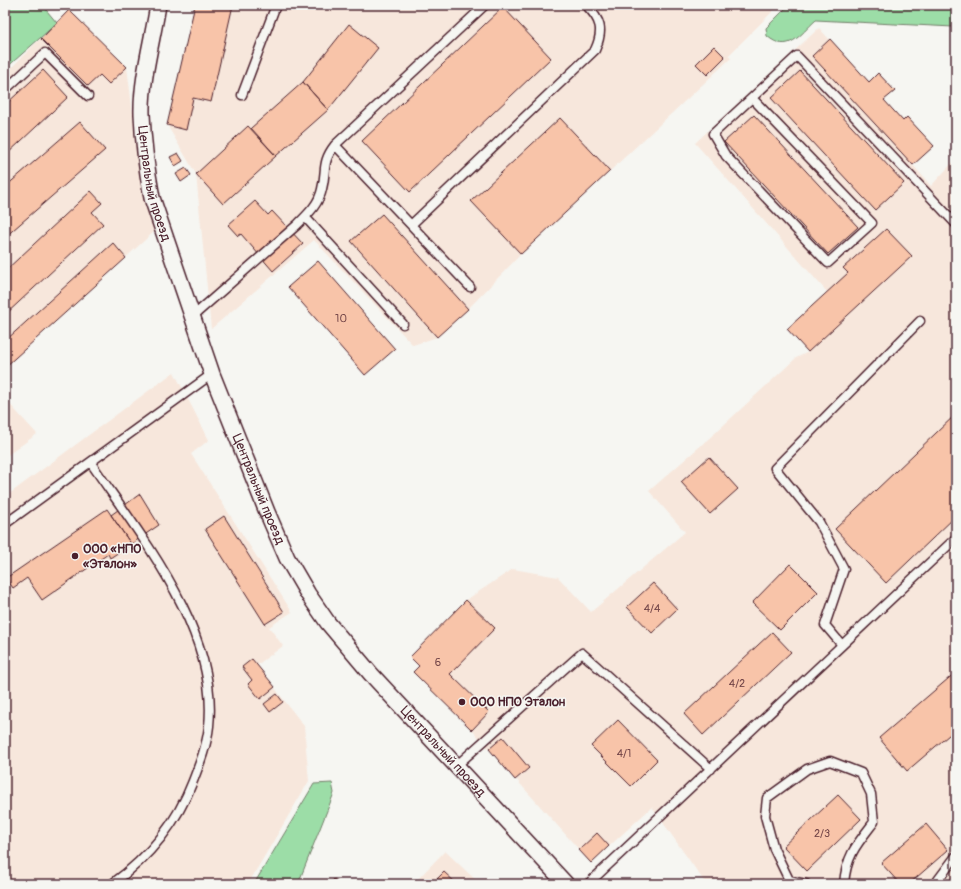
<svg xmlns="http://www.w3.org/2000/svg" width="961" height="889" font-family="Pangolin,sans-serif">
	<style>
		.built { fill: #f7e7dc }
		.green { fill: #9cdda7; stroke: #737e69 }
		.building { fill: #f8c4a9; stroke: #4a1f2b }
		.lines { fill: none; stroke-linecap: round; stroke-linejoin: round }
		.service-casing { stroke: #4a1f2b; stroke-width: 11 }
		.minor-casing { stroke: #4a1f2b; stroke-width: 18 }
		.service { stroke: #f6f6f2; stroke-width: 8 }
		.minor { stroke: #f6f6f2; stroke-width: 15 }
		.poi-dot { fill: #4a1f2b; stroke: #f6f6f2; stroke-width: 1.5 }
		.labels { text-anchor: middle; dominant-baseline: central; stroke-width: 3; stroke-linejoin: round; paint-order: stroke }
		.number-label { font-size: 11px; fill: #76484a }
		.street-label { font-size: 13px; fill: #4a1f2b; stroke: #f6f6f2 }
		.poi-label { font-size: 13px; font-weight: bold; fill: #4a1f2b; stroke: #f6f6f2; text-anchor: start }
	</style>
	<rect width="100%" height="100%" fill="#f6f6f2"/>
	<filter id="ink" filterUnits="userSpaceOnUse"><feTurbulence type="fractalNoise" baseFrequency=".025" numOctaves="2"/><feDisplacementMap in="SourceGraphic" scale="8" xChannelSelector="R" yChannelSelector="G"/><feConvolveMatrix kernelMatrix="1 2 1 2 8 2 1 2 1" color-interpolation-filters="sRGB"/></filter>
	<g filter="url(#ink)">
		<path class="built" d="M195,5H779L728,56L731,58L521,254L468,309L437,337L413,345L314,240L211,329L196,174L167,125Z
			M69,10L127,67L142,185L156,230L5,367V74Z
			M819,28L868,82L878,73L895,91L884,100L902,120L907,117L934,146L913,165L931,186L956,159V884H706L652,807L591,863L472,730L413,672L419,666L410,657L466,600L513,569L558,577L591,612L685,532L649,491L714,434L796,358L808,352L787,329L827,292L695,143Z
			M174,372L209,440L191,454L292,612L269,627L283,646L257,665L304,726L309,781L248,884H5V497Z
			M5,399L37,434L5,457Z
			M445,851L480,884H413Z"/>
		<path class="green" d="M5,5H42L57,23L5,69Z
			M789,5H956V29L953,27L816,20C800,34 789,55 767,36L766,28Z
			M332,783L334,793L298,884H254L314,784Z"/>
		<path class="building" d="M195,5H233L211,102L193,98L186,130L167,125Z
			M503,7L551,58L410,192L362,141Z
			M69,10L127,67L109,84L100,75L88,86L41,39Z
			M349,24L378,48L328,110L303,82Z
			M830,39L869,82L878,73L895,91L884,100L903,121L907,117L934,146L913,165L812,56Z
			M714,46L725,57L707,75L696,64Z
			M43,70L68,97L5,156V105Z
			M800,71L904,183L875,210L771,98Z
			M303,82L328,110L276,156L251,128Z
			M754,115L858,227L828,254L724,142Z
			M560,118L610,171L521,254L471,201Z
			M80,122L105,150L5,237V187Z
			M248,126L276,156L223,204L196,174Z
			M178,153L183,161L175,166L170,157Z
			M186,168L191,175L181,182L176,174Z
			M91,191L102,203L92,212L103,224L5,315V271Z
			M255,201L268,215L272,211L303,244L273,271L241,234L238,236L228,225Z
			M382,214L468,309L437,337L351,241Z
			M886,229L912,256L808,352L787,329L848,273L843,268Z
			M113,243L126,258L5,367V341Z
			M318,261L395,349L365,375L288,287Z
			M956,414V516L886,583L835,529Z
			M709,457L738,489L710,514L681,482Z
			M140,494L159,525L131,544L111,515Z
			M107,509L131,544L110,558L108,554L42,600L27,578L13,588L6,578Z
			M224,516L284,612L265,624L205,529Z
			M790,564L818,592L780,630L752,603Z
			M653,583L677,609L652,633L627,607Z
			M466,600L495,628L450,674L489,712L472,730L413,672L419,666L410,657Z
			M772,632L791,652L703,735L684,714Z
			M252,659L275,687L260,699L248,684L252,680L242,667Z
			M956,672V729L907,771L879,738Z
			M277,694L283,702L270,712L264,704Z
			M618,720L657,760L631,786L591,746Z
			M503,737L529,768L515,780L489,749Z
			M838,795L861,819L807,871L783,846Z
			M926,824L948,850L909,884H900L881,863Z
			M597,833L609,846L591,863L579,850Z
			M444,872L457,884H432Z
			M334,879L340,884H329Z"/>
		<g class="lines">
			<defs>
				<path id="service" d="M5,90L45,53L88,96
					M242,95L276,5
					M752,98L872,223L828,263L726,156L713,134L797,56L956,224
					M305,217L403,324
					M412,224L595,50C604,30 601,20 586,5
					M470,287L335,145L485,5
					M192,317L297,225C308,214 319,204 322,189C327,170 321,163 335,145
					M91,463C141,537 219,631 209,726C207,745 200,763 193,781C177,823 148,858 112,884
					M5,524L212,374
					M842,645L825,625L844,569L819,522L775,468L920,321
					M456,766L582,653L711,769
					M588,884L956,538
					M806,884L789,880L774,849L765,816L767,798L807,769L830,761L861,773L871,794L874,822C857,844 846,856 844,884
					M935,884L956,856"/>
				<g id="minor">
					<path id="s1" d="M158,5C153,38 141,80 142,114C143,142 147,171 152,198L212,374L267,512L287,558L308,594L328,623L371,674L566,884"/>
				</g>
			</defs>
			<use href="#service" class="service-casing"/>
			<use href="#minor" class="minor-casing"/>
			<use href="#service" class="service"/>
			<use href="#minor" class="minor"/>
		</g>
	</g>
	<g class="poi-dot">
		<circle cx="75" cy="556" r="4"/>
		<circle cx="462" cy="702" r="4"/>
	</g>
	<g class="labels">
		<g class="number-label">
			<text x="341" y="318">10</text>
			<text x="652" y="608">4/4</text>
			<text x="438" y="662">6</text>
			<text x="737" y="683">4/2</text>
			<text x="624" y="753">4/1</text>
			<text x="822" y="833">2/3</text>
		</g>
		<g class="street-label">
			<text stroke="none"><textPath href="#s1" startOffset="181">Центральный проезд</textPath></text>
			<text stroke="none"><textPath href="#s1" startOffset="505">Центральный проезд</textPath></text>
			<text stroke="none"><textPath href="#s1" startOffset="829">Центральный проезд</textPath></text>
		</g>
		<g class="poi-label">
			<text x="83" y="549">ООО «НПО<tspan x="83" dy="15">«Эталон»</tspan></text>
			<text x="470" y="702">ООО НПО Эталон</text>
		</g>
	</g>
	<rect width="961" height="889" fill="none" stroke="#f6f6f2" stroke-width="20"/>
	<rect x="10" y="10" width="941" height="869" fill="none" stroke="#4a1f2b" stroke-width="1.5" filter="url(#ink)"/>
</svg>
